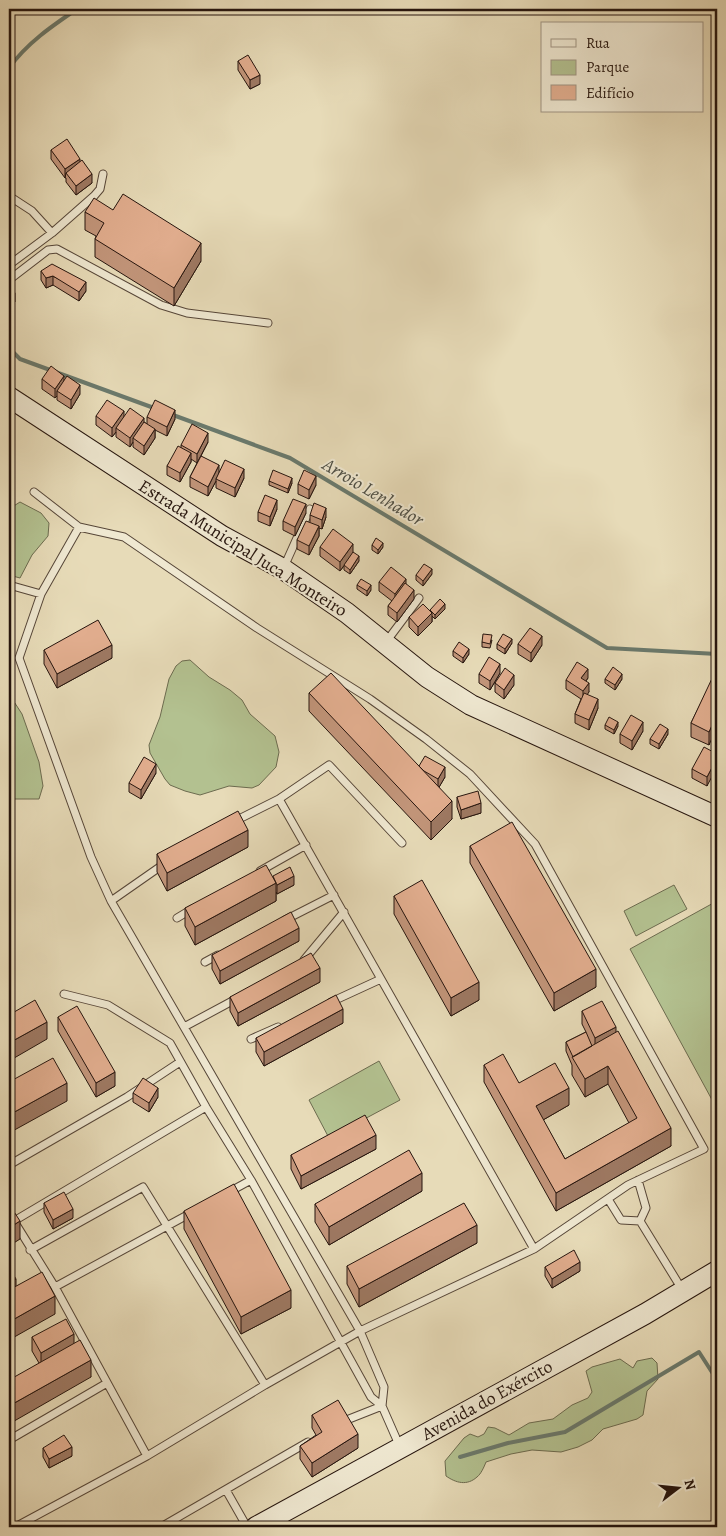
<svg xmlns="http://www.w3.org/2000/svg" width="726" height="1536" font-family="Alegreya,serif">
	<style>
		.green { fill: #b3c190; stroke: #6c6b4f }
		.lines { fill: none; stroke-linecap: round; stroke-linejoin: round }
		.stream { stroke: #6a796c; stroke-width: 4 }
		.lane-casing { stroke: #564638; stroke-width: 9 }
		.secondary-casing { stroke: #26150e; stroke-width: 22 }
		.lane { stroke: #efe8d1; stroke-width: 7 }
		.secondary { stroke: #efe8d1; stroke-width: 20 }
		.wall { fill: #c2957a; stroke: #26150e }
		.shaded-wall { fill: #9e7963; stroke: #26150e }
		.building { fill: #e1ad8e; stroke: #26150e }
		.labels { text-anchor: middle; dominant-baseline: central; stroke-width: 4; stroke-linejoin: round; paint-order: stroke }
		.street-label { font-size: 18px; fill: #26150e; stroke: #efe8d1 }
		.water-label { font-size: 19px; font-style: italic; fill: #4e4f45; stroke: #efe8d1 }
	</style>
	<rect width="100%" height="100%" fill="#e7dbb8"/>
	<filter id="stains"><feTurbulence type="fractalNoise" baseFrequency=".004" numOctaves="4"/><feColorMatrix values="0 0 0 0 .2 0 0 0 0 .09 0 0 0 0 .02 0 0 0 .5 -.17"/></filter>
	<radialGradient id="worn" r=".72"><stop offset=".6" stop-color="#630" stop-opacity="0"/><stop offset="1" stop-color="#630" stop-opacity=".3"/></radialGradient>
	<path class="green" d="M20,502L41,513L49,523L48,536L32,555L20,578L9,575V509Z
		M190,660L209,677L230,690L242,700L250,714L275,736L279,752L276,767L259,785L252,788L229,786L200,795L185,791L170,785L165,779L150,753L149,745L160,717L169,679L176,666L182,661Z
		M9,694L22,714L39,762L43,786L39,799H9Z
		M674,885L687,909L636,936L624,911Z
		M717,901V1109L630,949Z
		M379,1061L400,1100L329,1138L309,1100Z
		M652,1358L657,1363L658,1379L647,1391L643,1415L637,1419L603,1429L592,1440L578,1447L561,1452L532,1450L511,1454L486,1462C484,1467 481,1474 477,1477C467,1486 456,1483 446,1476L445,1461L464,1438L470,1434L478,1437L484,1434L488,1427L495,1428L509,1435L529,1423L553,1419L572,1405L588,1398L592,1392L586,1371L592,1367L620,1359L633,1368L637,1361Z"/>
	<g class="lines">
		<path class="stream" d="M9,68C27,43 52,26 77,9
			M9,84L11,94L9,96
			M9,348L20,359L154,408
			M173,415L290,458L607,648L717,654
			M460,1457L508,1443L565,1432L699,1352L717,1380"/>
		<defs>
			<path id="lane" d="M9,196L32,211L52,233
				M9,265L52,233L94,196L100,189L103,174
				M9,280L48,250L57,249L161,305L187,313L268,323
				M34,492L79,527L124,537L257,628L370,699L426,739L470,774L535,844L704,1149L628,1185L534,1249L279,799L233,822
				M79,527L41,594L19,658L91,857L111,901L360,1331L534,1249
				M284,567L310,509
				M9,585L41,594
				M386,642L419,598
				M279,799L329,765L402,843
				M260,871L306,845
				M111,901L164,864
				M177,918L192,909
				M285,920L334,895
				M304,960L344,912
				M205,962L218,955
				M64,994L108,1005L170,1043L206,1107L251,1180L371,1397L382,1406L400,1447
				M331,1002L381,979
				M184,1027L236,999
				M251,1039L278,1027
				M9,1165L127,1097L180,1062
				M638,1180L646,1208L640,1221L683,1291
				M229,1192L251,1180
				M608,1199L621,1220L640,1221
				M9,1213L55,1287L147,1456
				M14,1221L206,1107
				M30,1250L143,1187L265,1385
				M55,1287L191,1213
				M344,1421L382,1406
				M9,1440L107,1383
				M226,1490L247,1527
				M15,1527L147,1456L265,1385L360,1331L384,1387L382,1406
				M161,1527L308,1442"/>
			<path id="secondary" d="M9,397L222,536L283,569L347,613L427,677L471,705L717,817
				M256,1527L645,1314L717,1271"/>
		</defs>
		<use href="#lane" class="lane-casing"/>
		<use href="#secondary" class="secondary-casing"/>
		<use href="#lane" class="lane"/>
		<use href="#secondary" class="secondary"/>
	</g>
	<path class="wall" d="M238,61L260,84L250,89L238,70Z
		M51,150L80,161L92,183L76,195L66,182V178H65L51,159Z
		M85,212L201,261L174,306L95,257V239L96,236L85,230Z
		M41,271L86,291L79,301L53,285L46,288L41,280Z
		M42,379L64,380L80,394L71,409L57,400V396L55,398L42,389Z
		M96,416L124,417L144,422L147,424V417L175,419L167,436L155,430V438L144,455L133,447V442L130,447L116,437V432L112,437L96,425Z
		M208,442L201,456L219,472L244,478L235,497L216,488V481L208,496L190,487V477L197,463L191,459V462L180,482L167,475V466L181,448V445Z
		M269,481L292,483L288,493L269,485Z
		M298,484L316,485L309,499L298,494Z
		M277,509L270,526L258,521V512Z
		M306,513L295,536L283,530V521Z
		M310,515L326,517L322,529L319,528V536L309,555L297,549V540L310,522Z
		M372,545L383,547L378,554L372,550Z
		M320,547L353,552L359,561L350,574L344,570V566L340,571L320,556Z
		M432,574L423,586L416,580V575Z
		M379,582L406,584L414,599L397,622L388,615V606L392,601L379,591Z
		M357,585L371,590L367,596L357,589Z
		M445,609L435,619L432,616V622L418,636L409,627V617L430,611Z
		M492,640L490,648L482,647V642Z
		M512,643L505,654L497,649V644Z
		M518,644L542,645L531,662L518,654Z
		M44,650L112,658L57,688L44,664Z
		M453,651L469,654L463,663L453,656Z
		M717,671L709,745L691,737V723Z
		M500,673L490,690L479,683V674Z
		M588,678L586,681L589,692L587,694L598,708L589,730L575,723V714L581,699L566,689V680Z
		M605,679H622L615,690L605,683Z
		M495,683L514,685L504,699L495,692Z
		M309,693L419,766L445,777L439,787L452,819L431,840L309,711Z
		M605,725L618,726L614,734L605,729Z
		M643,731L632,750L620,743V734Z
		M668,734L659,749L650,744V739Z
		M717,754L707,786L692,778V769Z
		M156,773L141,799L129,792V783Z
		M457,797L481,813L461,819L457,807Z
		M470,846L596,987L554,1011L470,863Z
		M248,847L167,891L157,872V854Z
		M273,877L294,885L277,894L276,892V901L195,945L185,926V908Z
		M394,896L479,1000L451,1016L394,914Z
		M299,941L220,984L212,969V955Z
		M320,982L238,1026L230,1011V997Z
		M582,1011L616,1032L671,1146L556,1211L484,1082V1065L519,1083L569,1105L543,1120L565,1159L629,1123L608,1084L585,1097L572,1075V1065L566,1051V1042L586,1032L582,1024Z
		M58,1017L115,1086L96,1097L58,1031Z
		M343,1023L264,1066L256,1052V1038Z
		M133,1093L158,1097L149,1112L133,1102Z
		M376,1149L301,1189L291,1169V1155Z
		M422,1191L329,1245L315,1222V1204Z
		M44,1203L73,1218L53,1229L44,1212Z
		M184,1211L291,1308L241,1334L184,1229Z
		M477,1243L359,1307L347,1284V1266Z
		M545,1267L580,1271L552,1288L545,1276Z
		M32,1337L74,1344L91,1377L39,1363L32,1351Z
		M312,1415L358,1448L312,1477L300,1459V1446L316,1435L312,1428Z
		M43,1448L72,1456L49,1468L43,1457Z"/>
	<path class="shaded-wall" d="M260,75V84L250,89V80Z
		M80,159V168L66,173L65,178V169Z
		M92,174V183L76,195V186Z
		M201,243V261L174,306V288Z
		M53,276V285L46,288V278Z
		M86,282V291L79,301V292Z
		M15,293V302L9,307V298Z
		M64,376V385L57,391V396L55,398V389Z
		M80,385V394L71,409V400Z
		M175,410V419L167,436V427Z
		M124,411V420L116,428V432L112,437V428Z
		M144,418V427L133,438V442L130,447V438Z
		M155,429V438L144,455V446Z
		M208,433V442L197,463V454Z
		M191,453V462L180,482V473Z
		M219,465V474L216,479V481L208,496V487Z
		M244,469V478L235,497V488Z
		M316,476V485L309,499V490Z
		M292,478V483L288,493V489Z
		M277,500V509L270,526V517Z
		M306,504V513L295,536V527Z
		M326,508V517L322,529V520Z
		M319,526V536L309,555V546Z
		M383,543V547L378,554V550Z
		M353,544V553L340,571V562Z
		M359,556V561L350,574V570Z
		M432,569V574L423,586V581Z
		M406,579V588L395,603V594Z
		M371,585V590L367,596V591Z
		M414,590V599L397,622V613Z
		M445,604V609L435,619V615Z
		M432,613V622L418,636V627Z
		M542,636V645L531,662V653Z
		M512,639V643L505,654V649Z
		M112,645V658L57,688V674Z
		M469,649V654L463,663V658Z
		M500,664V673L490,690V681Z
		M588,669V678L581,687V678Z
		M622,674V679L615,690V685Z
		M514,675V685L504,699V690Z
		M589,683V692L583,701V691Z
		M598,699V708L589,730V720Z
		M717,714V727L709,745V732Z
		M618,722V726L614,734V730Z
		M643,722V731L632,750V741Z
		M668,729V734L659,749V744Z
		M717,758V767L707,786V777Z
		M156,764V773L141,799V790Z
		M445,767V777L438,789V779Z
		M452,801V819L431,840V822Z
		M481,803V813L461,819V810Z
		M248,830V847L167,891V873Z
		M294,876V885L277,894V885Z
		M276,883V901L195,945V927Z
		M299,928V941L220,984V971Z
		M320,968V982L238,1026V1013Z
		M596,969V987L554,1011V993Z
		M479,982V1000L451,1016V998Z
		M343,1009V1023L264,1066V1052Z
		M47,1022V1039L9,1061V1043Z
		M616,1027V1041L595,1051V1038Z
		M608,1066V1084L585,1097V1079Z
		M115,1072V1086L96,1097V1083Z
		M67,1083V1101L9,1133V1115Z
		M158,1088V1097L149,1112V1103Z
		M569,1088V1105L536,1124V1106Z
		M671,1128V1146L556,1211V1193Z
		M376,1135V1149L301,1189V1176Z
		M422,1173V1191L329,1245V1227Z
		M73,1209V1218L53,1229V1220Z
		M20,1221V1239L9,1246V1228Z
		M477,1225V1243L359,1307V1289Z
		M580,1262V1271L552,1288V1279Z
		M16,1279V1292L9,1296V1283Z
		M291,1290V1308L241,1334V1317Z
		M55,1296V1314L9,1340V1322Z
		M74,1334V1348L41,1367V1353Z
		M91,1360V1377L9,1424V1406Z
		M358,1434V1448L312,1477V1463Z
		M72,1447V1456L49,1468V1459Z"/>
	<path class="building" d="M248,55L260,75L250,80L238,61Z
		M67,139L80,159L65,169L51,150Z
		M82,160L92,174L76,186L66,173Z
		M123,194L201,243L174,288L95,239L104,223L85,212L94,198L113,210Z
		M52,264L86,282L79,292L53,276L46,278L41,271Z
		M9,285L15,293L9,298Z
		M51,366L64,376L55,389L42,379Z
		M67,376L80,385L71,400L57,391Z
		M107,400L124,411L112,428L96,416Z
		M155,400L175,410L167,427L147,417Z
		M130,408L144,418L130,438L116,428Z
		M144,422L155,429L144,446L133,438Z
		M192,424L208,433L197,454L181,445Z
		M178,446L191,453L180,473L167,466Z
		M201,456L219,465L208,487L190,477Z
		M225,460L244,469L235,488L216,479Z
		M273,470L292,478L288,489L269,481Z
		M304,470L316,476L309,490L298,484Z
		M265,495L277,500L270,517L258,512Z
		M293,499L306,504L295,527L283,521Z
		M314,503L326,508L322,520L310,515Z
		M306,521L319,526L309,546L297,540Z
		M333,529L353,544L340,562L320,547Z
		M376,538L383,543L378,550L372,545Z
		M353,552L359,556L350,570L344,565Z
		M424,564L432,569L423,581L416,575Z
		M391,567L406,579L395,594L379,582Z
		M361,579L371,585L367,591L357,585Z
		M405,583L414,590L397,613L388,606Z
		M440,599L445,604L435,615L430,610Z
		M423,604L432,613L418,627L409,617Z
		M98,620L112,645L57,674L44,650Z
		M530,628L542,636L531,653L518,644Z
		M483,634L492,635L490,644L482,642Z
		M503,634L512,639L505,649L497,644Z
		M459,642L469,649L463,658L453,651Z
		M489,657L500,664L490,681L479,674Z
		M577,662L588,669L581,678L589,683L583,691L566,680Z
		M613,667L622,674L615,685L605,679Z
		M505,668L514,675L504,690L495,683Z
		M716,670L717,671V714L709,732L691,723Z
		M331,673L452,801L431,822L309,693Z
		M584,693L598,699L589,720L575,714Z
		M631,715L643,722L632,741L620,734Z
		M609,717L618,722L614,730L605,725Z
		M660,724L668,729L659,744L650,739Z
		M704,747L717,754V758L707,777L692,769Z
		M425,756L445,767L438,779L424,771L419,766Z
		M144,757L156,764L141,790L129,783Z
		M478,791L481,803L461,810L457,797Z
		M238,811L248,830L167,873L157,854Z
		M512,822L596,969L554,993L470,846Z
		M266,865L276,883L195,927L185,908Z
		M290,867L294,876L277,885L273,876Z
		M422,880L479,982L451,998L394,896Z
		M291,912L299,928L220,971L212,955Z
		M311,953L320,968L238,1013L230,997Z
		M336,995L343,1009L264,1052L256,1038Z
		M35,1000L47,1022L9,1043V1015Z
		M602,1001L616,1027L595,1038L582,1011Z
		M77,1006L115,1072L96,1083L58,1017Z
		M618,1031L671,1128L556,1193L484,1065L503,1054L519,1083L555,1063L569,1088L536,1106L565,1159L637,1118L608,1066L585,1079L572,1057Z
		M586,1032L592,1046L573,1057L566,1042Z
		M53,1058L67,1083L9,1115V1082Z
		M143,1078L158,1088L149,1103L133,1093Z
		M365,1115L376,1135L301,1176L291,1155Z
		M409,1150L422,1173L329,1227L315,1204Z
		M234,1184L291,1290L241,1317L184,1211Z
		M64,1192L73,1209L53,1220L44,1203Z
		M464,1203L477,1225L359,1289L347,1266Z
		M9,1204L20,1221L9,1228Z
		M574,1250L580,1262L552,1279L545,1267Z
		M9,1267L16,1279L9,1283Z
		M42,1272L55,1296L9,1322V1290Z
		M66,1319L74,1334L41,1353L32,1337Z
		M80,1340L91,1360L9,1406V1380Z
		M338,1400L358,1434L312,1463L300,1446L322,1432L312,1415Z
		M64,1435L72,1447L49,1459L43,1448Z"/>
	<g class="labels">
		<g class="street-label">
			<text transform="translate(243 548) rotate(32)">Estrada Municipal Juca Monteiro</text>
			<text transform="translate(487 1400) rotate(-29)">Avenida do Exército</text>
		</g>
		<g class="water-label">
			<text transform="translate(373 492) rotate(31)">Arroio Lenhador</text>
		</g>
	</g>
	<rect width="726" height="1536" fill="none" stroke="#e7dbb8" stroke-width="30"/>
	<rect x="10" y="10" width="706" height="1516" fill="none" stroke="#26150e" stroke-width="2.5"/>
	<rect x="15" y="15" width="696" height="1506" fill="none" stroke="#26150e"/>
	<rect x="541" y="22" width="162" height="90" fill="#efe8d1" stroke="#9f9483"/>
	<rect x="551" y="39" width="25" height="8" fill="#efe8d1" stroke="#9f9483"/>
	<text x="586" y="48" font-size="15" fill="#26150e">Rua</text>
	<rect x="551" y="60" width="25" height="15" fill="#b3c190" stroke="#9f9483"/>
	<text x="586" y="72" font-size="15" fill="#26150e">Parque</text>
	<rect x="551" y="85" width="25" height="15" fill="#e1ad8e" stroke="#9f9483"/>
	<text x="586" y="98" font-size="15" fill="#26150e">Edifício</text>
	<g transform="translate(678 1488) rotate(74)" stroke="#efe8d1" stroke-width="4" paint-order="stroke">
	<path d="M0-4L9 19L0 12L-9 19Z" fill="#26150e"/>
	<text y="-8" font-size="14" font-weight="bold" text-anchor="middle" fill="#26150e">N</text>
	</g>
	<rect width="100%" height="100%" filter="url(#stains)"/>
	<rect width="100%" height="100%" fill="url(#worn)"/>
</svg>
